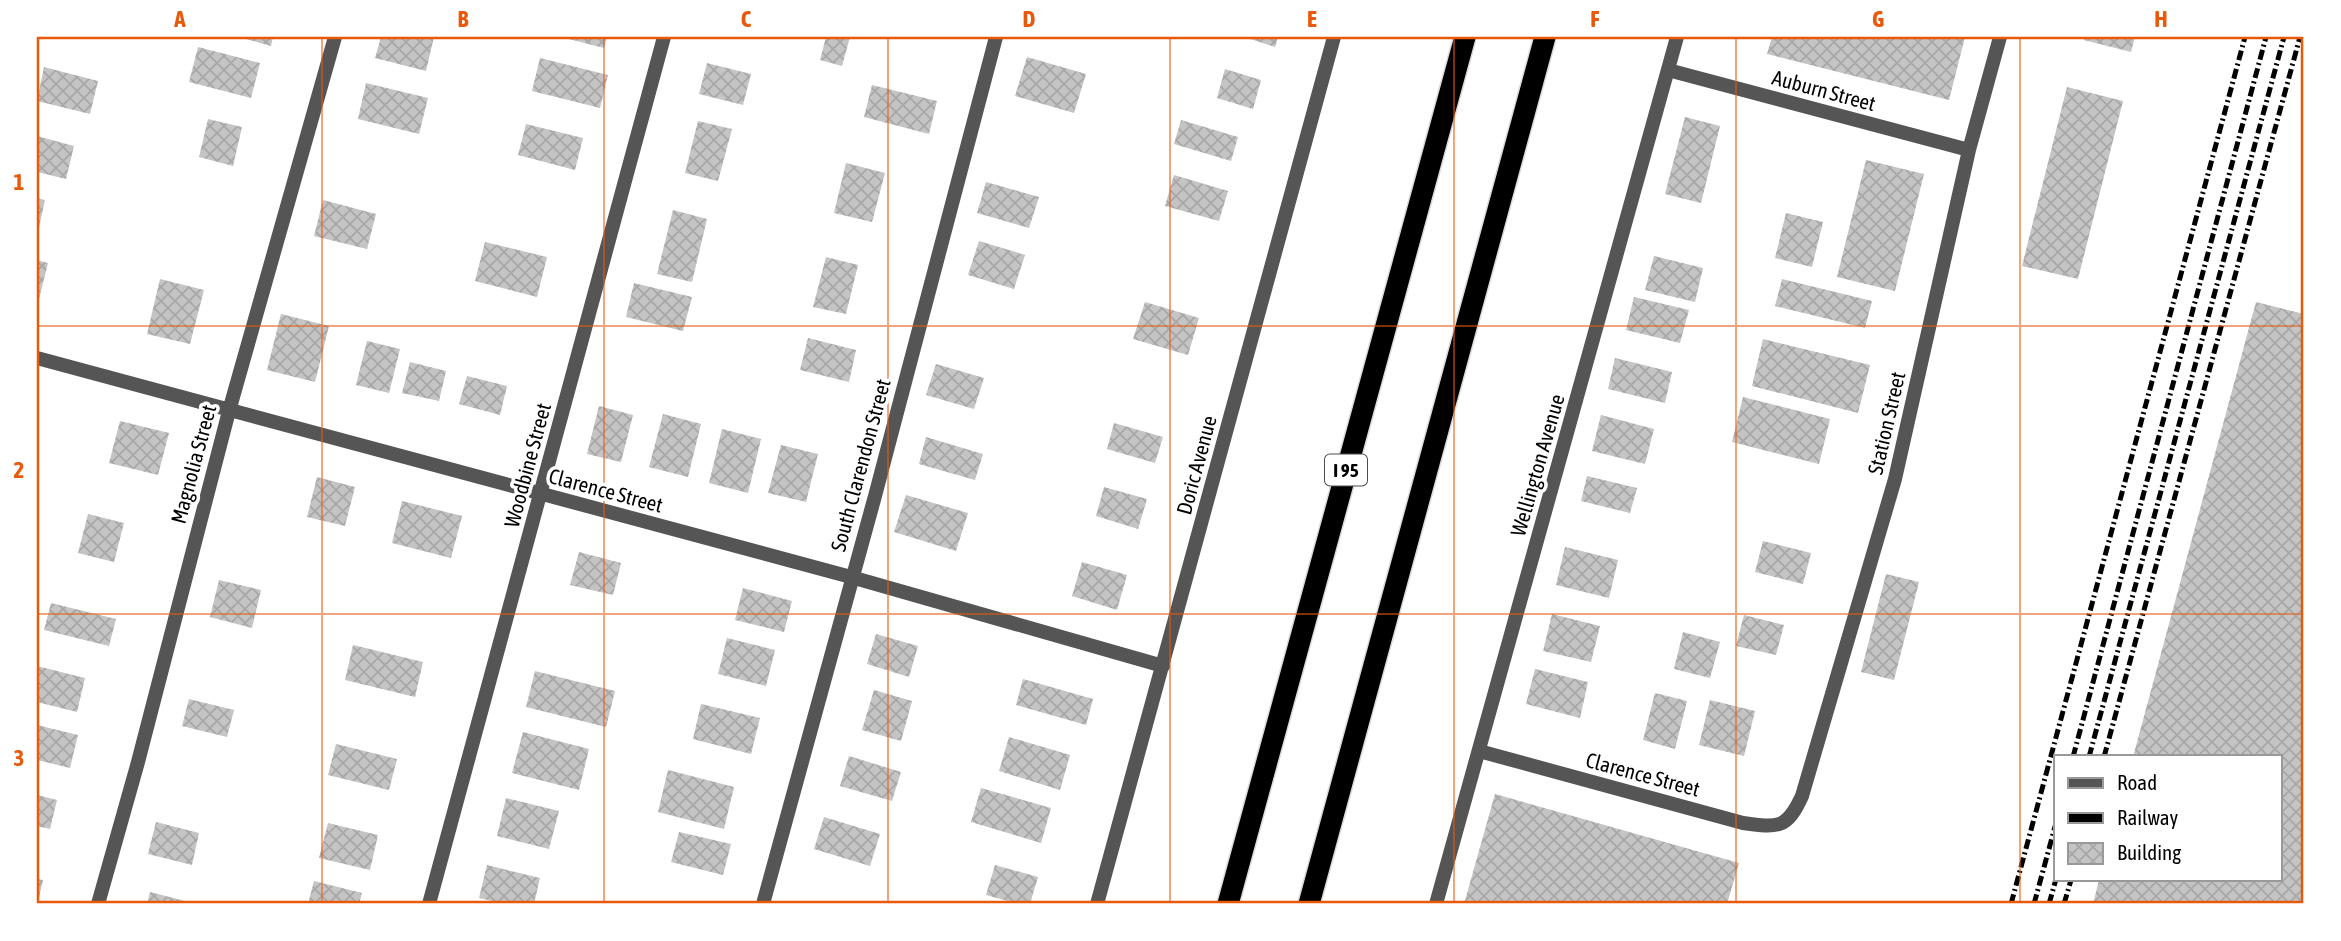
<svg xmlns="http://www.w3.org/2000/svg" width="2341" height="941" font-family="'Asap Condensed',sans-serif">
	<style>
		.building { fill: url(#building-cross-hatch) }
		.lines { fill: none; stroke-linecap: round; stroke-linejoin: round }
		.motorway-casing { stroke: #dbdbdb; stroke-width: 24 }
		.minor { stroke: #555; stroke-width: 14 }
		.motorway { stroke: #000; stroke-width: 21 }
		.rail { stroke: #000; stroke-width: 5; stroke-dasharray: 10 3.5 2 3.5; stroke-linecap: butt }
		.grid { fill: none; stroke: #e8590c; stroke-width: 2; stroke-opacity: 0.55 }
		.labels { text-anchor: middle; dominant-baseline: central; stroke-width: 7; stroke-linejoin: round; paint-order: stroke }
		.shield { fill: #fff; stroke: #4c4c4c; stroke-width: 2 }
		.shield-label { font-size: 19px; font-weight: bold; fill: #000 }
		.street-label { font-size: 21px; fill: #000; stroke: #fff }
		.neatline { fill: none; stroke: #e8590c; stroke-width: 2.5 }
		.grid-label { font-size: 23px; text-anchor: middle; font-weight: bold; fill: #e8590c }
	</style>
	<defs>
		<pattern id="building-cross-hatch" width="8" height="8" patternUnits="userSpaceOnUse" patternTransform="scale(1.75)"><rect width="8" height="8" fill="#c4c4c4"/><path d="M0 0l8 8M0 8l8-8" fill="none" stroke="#a7a7a7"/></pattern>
	</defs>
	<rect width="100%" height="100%" fill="#fff"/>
	<path class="building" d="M239,37H273L271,46Z
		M381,37H434L426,71L375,58Z
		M561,37H607L604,48Z
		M826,37H850L842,66L820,60Z
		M1244,37H1278L1275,47Z
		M1772,37H1965L1949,100L1767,54Z
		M2085,37H2135L2131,52L2084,40Z
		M198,47L260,63L251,98L189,82Z
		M1027,57L1086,74L1074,113L1015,96Z
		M540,58L608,75L600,108L532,91Z
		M707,63L751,74L743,105L699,94Z
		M44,67L98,81L90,114L37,101Z
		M1225,69L1261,80L1253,109L1217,98Z
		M366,83L428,98L419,134L358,119Z
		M872,85L937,101L929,134L864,117Z
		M2067,87L2123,101L2078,279L2022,266Z
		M1685,117L1720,126L1701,203L1665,194Z
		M208,119L242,127L233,166L199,157Z
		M1181,120L1238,137L1231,161L1174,144Z
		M698,121L732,129L718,181L685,173Z
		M526,124L583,138L575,170L518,155Z
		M37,136L74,146L66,179L37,172Z
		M1866,160L1924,174L1895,291L1837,277Z
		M846,163L885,173L872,222L834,213Z
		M1174,175L1228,191L1219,221L1165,206Z
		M986,182L1039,197L1029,228L977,213Z
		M37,198L45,200L38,232H37Z
		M323,200L376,214L367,249L314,236Z
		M673,210L707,219L692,282L657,274Z
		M1786,213L1823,222L1812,267L1775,258Z
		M979,241L1025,255L1014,289L968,275Z
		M485,242L547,257L537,297L475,281Z
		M1654,256L1703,268L1695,302L1645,290Z
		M826,257L858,265L846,314L813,307Z
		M37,260L48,263L38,303H37Z
		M160,279L204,290L190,344L147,334Z
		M1782,279L1872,301L1865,328L1775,306Z
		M634,283L692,297L683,331L626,317Z
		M1634,297L1689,310L1680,343L1626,330Z
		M1145,302L1199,318L1188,355L1133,339Z
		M2256,302L2304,314V904H2093L2099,880H2280V757H2133Z
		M281,314L329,326L315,382L267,370Z
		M808,338L856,350L849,382L800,370Z
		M1763,339L1870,365L1858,413L1752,386Z
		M367,341L400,349L389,393L356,385Z
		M1615,358L1672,372L1665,403L1608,389Z
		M410,362L446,371L439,401L402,393Z
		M936,364L984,378L974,409L926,395Z
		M467,376L507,386L500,415L459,404Z
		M1743,397L1830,419L1819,464L1732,442Z
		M599,406L633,415L621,462L587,454Z
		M663,414L701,424L688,477L649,467Z
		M1601,415L1654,429L1645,464L1592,451Z
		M120,421L169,433L158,475L109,463Z
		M1114,423L1163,437L1155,463L1107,449Z
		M722,429L761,439L748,493L709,483Z
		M926,437L983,454L975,480L919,464Z
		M781,445L818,454L806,502L768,493Z
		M1587,476L1637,488L1630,513L1581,501Z
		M317,477L355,487L345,526L307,517Z
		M1104,487L1147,499L1138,529L1096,516Z
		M906,495L968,513L956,551L894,532Z
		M402,501L462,516L451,558L392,543Z
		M88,514L124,523L114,562L78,553Z
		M1763,541L1811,553L1803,584L1755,572Z
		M1565,547L1618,560L1609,598L1556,585Z
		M579,552L621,563L613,595L570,585Z
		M1082,562L1127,575L1117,610L1072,596Z
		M1886,574L1919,582L1894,680L1861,672Z
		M219,580L261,590L252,628L210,617Z
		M743,588L792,601L784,632L735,620Z
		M51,603L116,619L109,646L44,630Z
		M1552,614L1600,626L1591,662L1543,651Z
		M1744,615L1784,625L1776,655L1736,646Z
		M1683,632L1720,642L1710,678L1674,669Z
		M876,634L918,646L909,677L867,664Z
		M727,638L775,650L766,686L718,674Z
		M353,645L423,662L415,697L345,680Z
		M37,666L85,678L77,712L37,702Z
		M1535,669L1588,682L1580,718L1526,704Z
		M535,671L615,691L606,727L526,707Z
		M1023,679L1093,699L1086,725L1016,705Z
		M874,690L912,701L901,741L862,730Z
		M1655,693L1687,701L1675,749L1643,740Z
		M189,699L234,710L227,737L182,726Z
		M1710,700L1755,711L1744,756L1699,745Z
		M701,704L760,718L751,754L693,739Z
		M37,725L78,735L70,768L37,760Z
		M523,732L589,749L579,790L512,773Z
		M1009,737L1070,755L1060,790L999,771Z
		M336,744L397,759L389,790L328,775Z
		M849,756L901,772L892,801L840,786Z
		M668,770L734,787L724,829L658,812Z
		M981,788L1051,808L1041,843L971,822Z
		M1495,794L1739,863L1727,904H1464Z
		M37,795L57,800L50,829L37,826Z
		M506,798L559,811L549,849L497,836Z
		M824,817L880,834L870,866L814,849Z
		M156,822L199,833L192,865L148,854Z
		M328,823L378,835L370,870L319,858Z
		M679,832L731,844L723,875L671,862Z
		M487,865L540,878L534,904H505L479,898Z
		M995,865L1038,877L1030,904H1019L986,895Z
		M37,879L43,880L38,902H37Z
		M314,881L362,893L359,904H308Z
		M150,892L193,903V904H147Z"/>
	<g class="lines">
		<defs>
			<path id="motorway" d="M1228,904L1465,37
				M1309,904L1545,37"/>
		</defs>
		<use href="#motorway" class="motorway-casing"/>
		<path class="minor" d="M1668,70L1969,150
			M37,358L851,577L1163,666
			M1479,751L1743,823C1778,828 1787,829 1802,796L1895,479L1969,150L2000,37
			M98,904L138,762L229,411L335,37
			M429,904L664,37
			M763,904L875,496L996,37
			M1097,904L1334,37
			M1436,904L1677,37"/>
		<use href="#motorway" class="motorway"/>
		<path class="rail" d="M2073,757L2266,37
			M2089,757L2284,37
			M2104,757L2300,37
			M2011,904L2245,37
			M2034,904L2056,823
			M2049,904L2056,879
			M2064,904L2071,880"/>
	</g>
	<path class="grid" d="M322,37V904M604,37V904M888,37V904M1170,37V904M1454,37V904M1736,37V904M2020,37V904M37,326H2304M37,614H2304"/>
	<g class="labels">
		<rect class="shield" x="1325" y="454.5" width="42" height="31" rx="5"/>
		<g class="shield-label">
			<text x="1346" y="470">I 95</text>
		</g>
		<g class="street-label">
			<text transform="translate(1824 90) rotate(15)">Auburn Street</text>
			<text transform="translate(1886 423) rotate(-77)">Station Street</text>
			<text transform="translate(193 464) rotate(-75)">Magnolia Street</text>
			<text transform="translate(527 465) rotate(-75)">Woodbine Street</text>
			<text transform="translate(860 465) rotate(-75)">South Clarendon Street</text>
			<text transform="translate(1196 465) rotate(-75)">Doric Avenue</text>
			<text transform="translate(1537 465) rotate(-74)">Wellington Avenue</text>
			<text transform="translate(606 490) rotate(15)">Clarence Street</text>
			<text transform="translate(1643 774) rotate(15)">Clarence Street</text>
		</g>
	</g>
	<rect width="2341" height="941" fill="none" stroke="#ffffff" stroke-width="77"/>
	<rect x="2054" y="755" width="228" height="126" fill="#ffffff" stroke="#999999" stroke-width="2"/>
	<rect x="2068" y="778" width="35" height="10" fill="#555555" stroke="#999999" stroke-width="2"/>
	<text x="2117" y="790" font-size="21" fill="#000000">Road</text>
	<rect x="2068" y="813" width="35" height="10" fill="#000000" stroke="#999999" stroke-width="2"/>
	<text x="2117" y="825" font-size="21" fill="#000000">Railway</text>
	<rect x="2068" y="843" width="35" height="21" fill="url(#building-cross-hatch)" stroke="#999999" stroke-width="2"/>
	<text x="2117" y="860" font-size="21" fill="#000000">Building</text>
	<rect x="38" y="38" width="2264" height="864" class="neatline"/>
	<g class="grid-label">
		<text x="180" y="27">A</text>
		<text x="463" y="27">B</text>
		<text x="746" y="27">C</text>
		<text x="1029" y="27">D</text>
		<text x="1312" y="27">E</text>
		<text x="1595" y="27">F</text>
		<text x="1878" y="27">G</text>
		<text x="2161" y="27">H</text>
		<text x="19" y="190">1</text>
		<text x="19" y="478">2</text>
		<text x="19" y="766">3</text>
	</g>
</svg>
